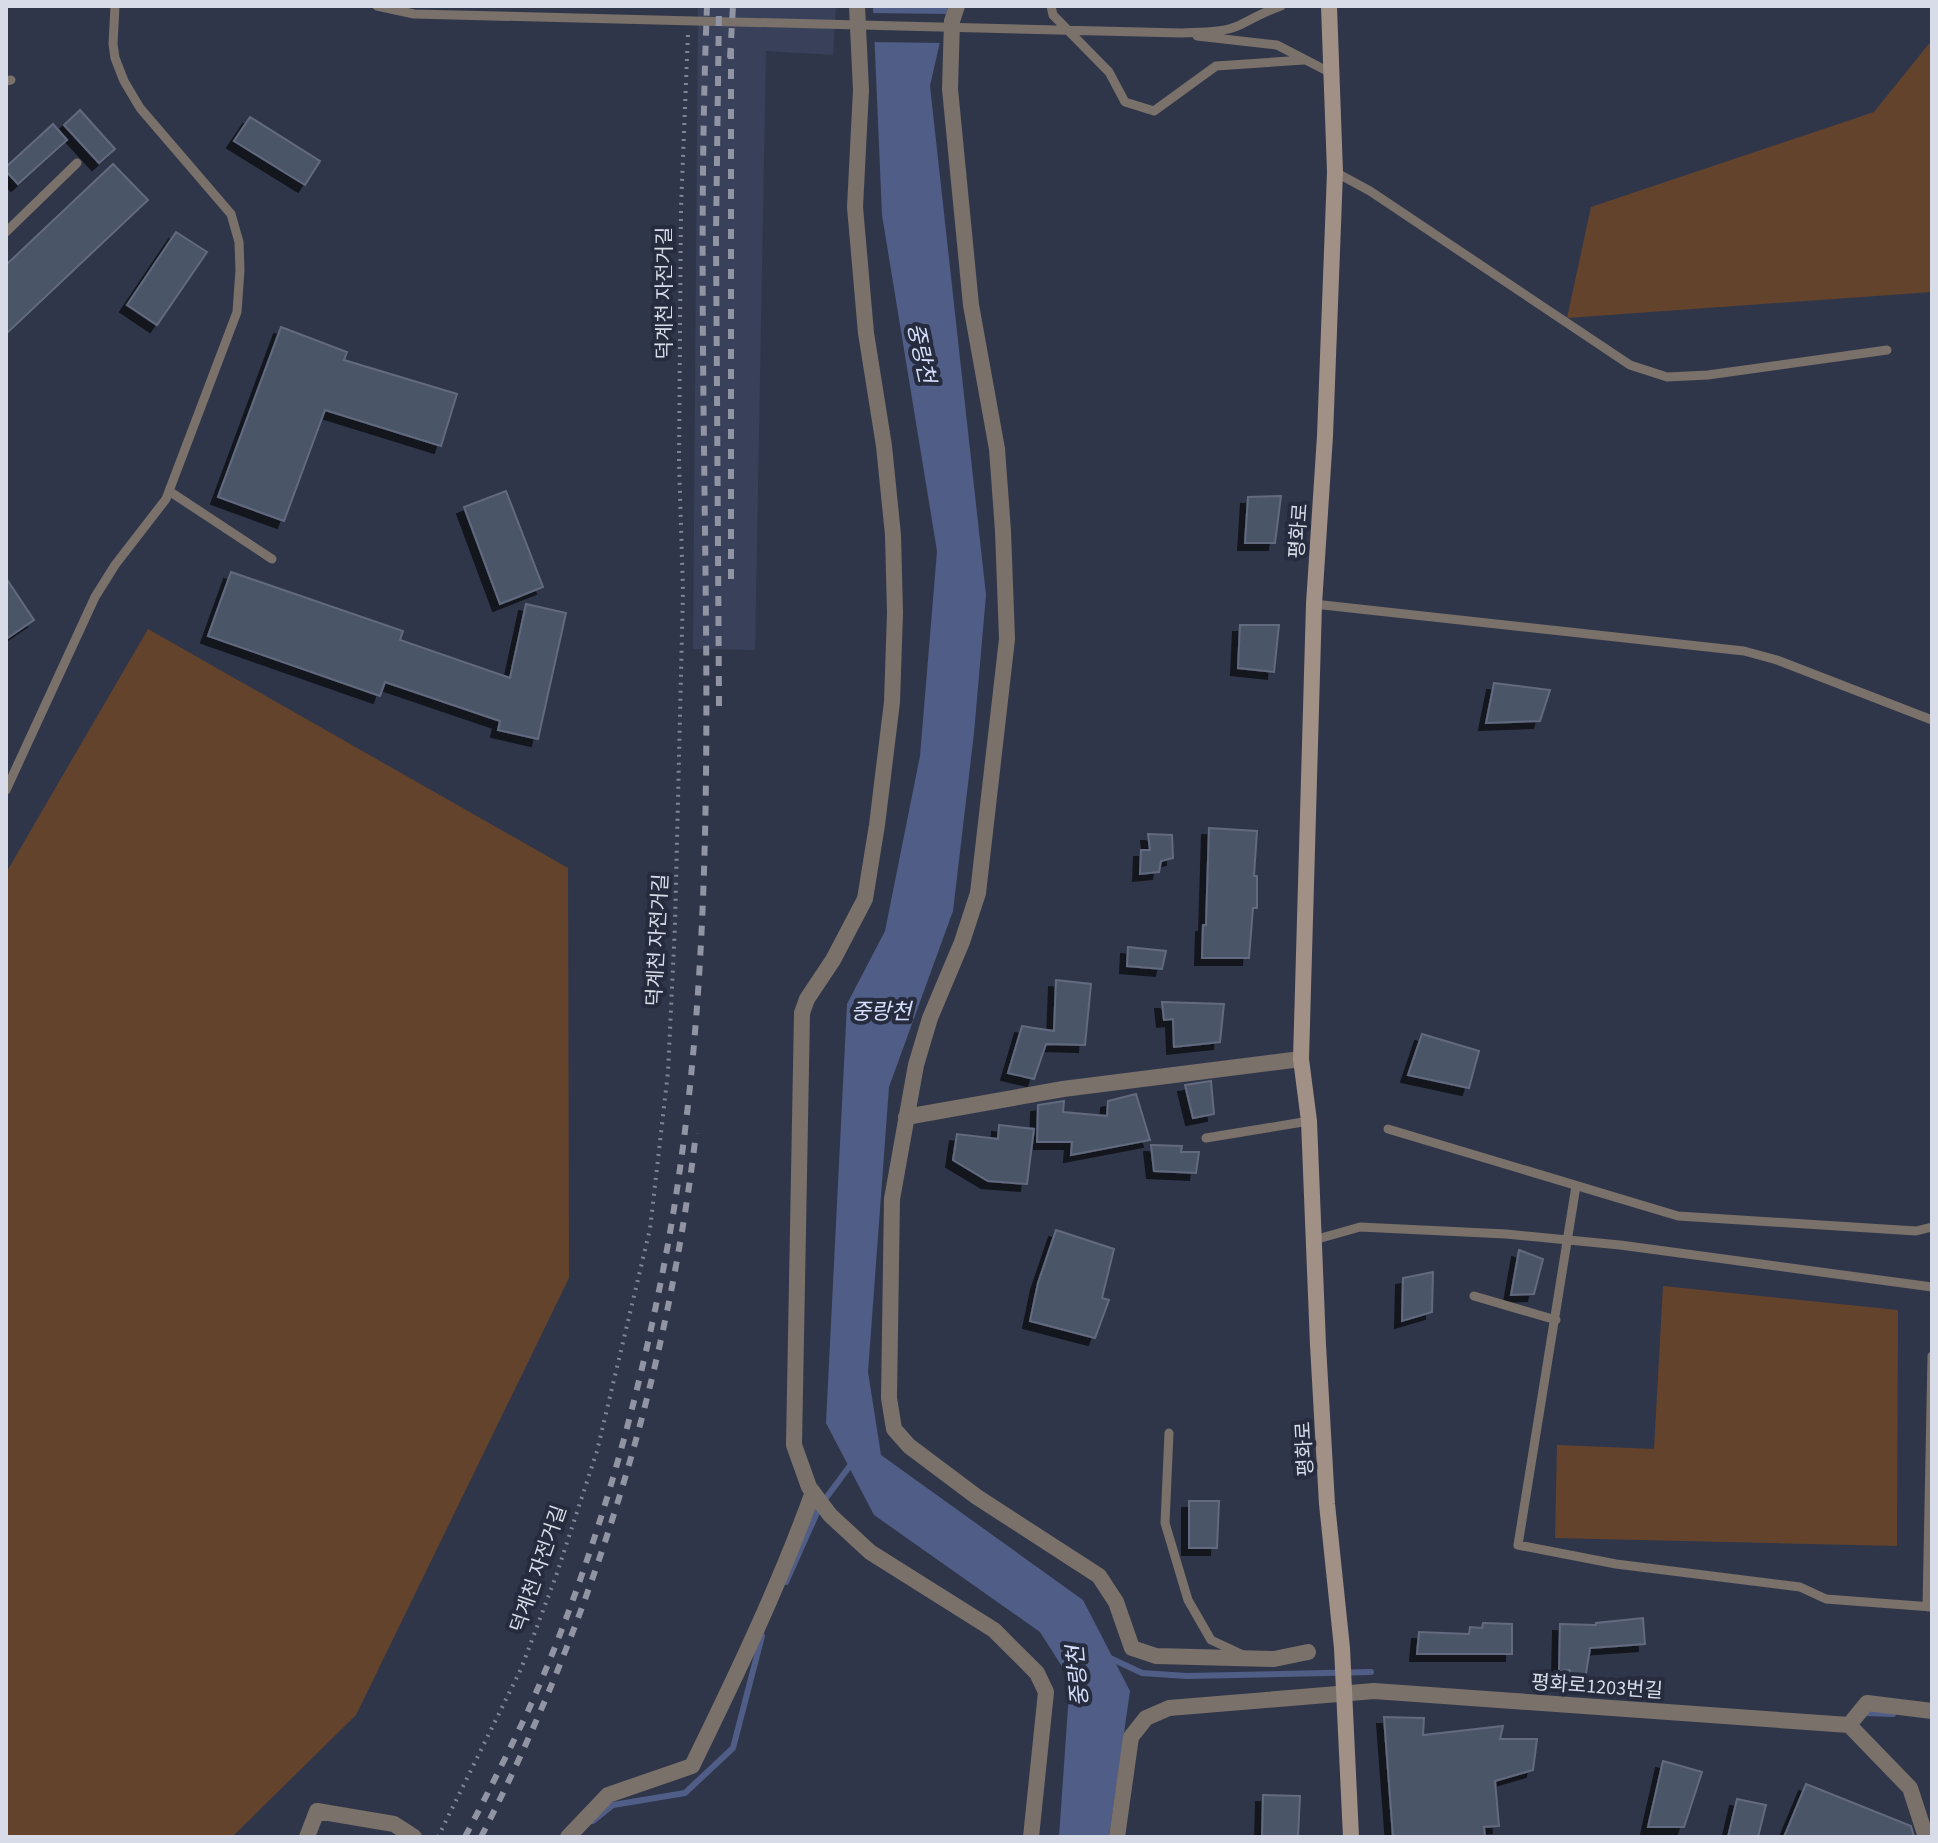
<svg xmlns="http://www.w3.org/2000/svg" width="1938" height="1843" font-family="'Source Sans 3','Noto Sans KR',sans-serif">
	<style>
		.built { fill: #384159 }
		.green { fill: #64432d }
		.water { fill: #505d86 }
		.pier { fill: #303649 }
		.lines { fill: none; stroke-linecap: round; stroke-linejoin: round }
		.stream { stroke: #505d86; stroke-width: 6 }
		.building { fill: #4c5468; stroke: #626a7f; stroke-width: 2; filter: url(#shadow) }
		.path { stroke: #808594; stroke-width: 4; stroke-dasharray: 2 6; stroke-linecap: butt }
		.service { stroke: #7a716a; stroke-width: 9 }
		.minor { stroke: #7a716a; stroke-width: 16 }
		.secondary { stroke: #a09086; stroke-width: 16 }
		.rail { stroke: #9094a3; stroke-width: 6; stroke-dasharray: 10 10; stroke-linecap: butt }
		.labels { text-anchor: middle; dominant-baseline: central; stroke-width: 8; stroke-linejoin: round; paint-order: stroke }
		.street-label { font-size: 20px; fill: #d8dce8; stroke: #262c3e }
		.water-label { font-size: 22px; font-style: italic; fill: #d5defa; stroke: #262c3e }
	</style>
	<defs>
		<filter id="shadow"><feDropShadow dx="-7" dy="7" stdDeviation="0" flood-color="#0009"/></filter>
	</defs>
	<rect width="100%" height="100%" fill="#303649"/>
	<path class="built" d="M698,6H836L833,55L766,51L755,650L693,649Z"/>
	<path class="green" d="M1932,40V292L1567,318L1591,207L1874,112Z
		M148,629L568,868L569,1278L356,1715L232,1837H6V873Z
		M1663,1286L1898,1310L1897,1546L1555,1538L1557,1445L1654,1449Z"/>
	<path class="water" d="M873,6H948L930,86L986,595L974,733L953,911L889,1087L868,1372L881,1455L1083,1600L1130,1691L1109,1837H1059L1070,1679L1040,1632L874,1515L826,1423L847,1004L885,931L920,756L937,551L882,215Z"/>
	<path class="pier" d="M869,13L950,14L944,43L870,42Z"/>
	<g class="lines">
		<path class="stream" d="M786,1582L820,1506L852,1463
			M1110,1658L1142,1673L1187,1676L1371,1672
			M1864,1713L1893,1714
			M593,1821L613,1805L685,1793L733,1748L762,1636"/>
	</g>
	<path class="building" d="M80,110L115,149L99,163L64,125Z
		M250,117L320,161L305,185L234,141Z
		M53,124L67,140L18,184L6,171V167Z
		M113,164L148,200L6,334V265Z
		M176,232L207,252L157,325L127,305Z
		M281,327L347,352L344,360L457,394L441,446L325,410L284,521L218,497Z
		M506,491L543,587L500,604L464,507Z
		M1281,496L1275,543H1245L1248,497Z
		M231,572L403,631L400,640L510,678L526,604L566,613L538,739L498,730L500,721L385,682L380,696L208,636Z
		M6,578L34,620L6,639Z
		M1240,625H1279L1274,672L1238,668Z
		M1494,683L1550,690L1540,721L1486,723Z
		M1209,828L1257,831L1254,876H1257V908H1253L1249,958H1202L1203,925H1206Z
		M1148,834L1172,835L1173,858L1161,861L1159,872L1140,874L1141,850H1150Z
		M1128,947L1166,951L1162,969L1127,966Z
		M1056,980L1091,984L1085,1045L1046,1044L1034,1079L1008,1073L1022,1026L1054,1031Z
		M1162,1002L1224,1004L1220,1042L1174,1047L1173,1019L1164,1020Z
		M1422,1034L1479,1051L1469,1088L1408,1075Z
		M1211,1081L1214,1114L1193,1118L1185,1085Z
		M1136,1094L1150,1140L1071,1155L1072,1142H1037L1038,1105L1064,1101L1063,1112L1107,1116L1108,1101Z
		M999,1125L1034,1129L1027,1184L988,1181L953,1160L957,1134L998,1139Z
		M1151,1145L1182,1146L1181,1152H1199L1196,1173L1154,1171Z
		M1056,1230L1114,1249L1102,1298L1109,1300L1095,1338L1030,1321L1038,1283Z
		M1519,1250L1543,1259L1534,1294L1511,1295Z
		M1433,1272L1432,1312L1402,1321L1403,1278Z
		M1189,1501H1219L1217,1548H1189Z
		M1643,1618L1645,1644L1590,1648L1586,1674L1569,1678L1570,1670L1559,1671L1560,1624L1596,1625V1623Z
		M1483,1623L1512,1624V1654H1417L1419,1632L1469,1634L1470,1627L1482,1628Z
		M1384,1717L1424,1718L1423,1735L1503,1726L1500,1739H1537L1533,1770L1495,1781L1499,1826L1484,1827L1485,1837H1393Z
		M1663,1761L1702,1772L1684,1827H1648Z
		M1806,1784L1911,1826L1914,1837H1784Z
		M1263,1795L1300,1796L1298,1837H1262Z
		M1737,1799L1766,1805L1758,1837H1728Z"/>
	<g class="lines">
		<path class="path" d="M438,1837L521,1669L556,1576L597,1451L650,1229L668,1072L675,925L683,591L679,461L681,208L688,32"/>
		<path class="service" d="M377,6L414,14L1182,33C1200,32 1223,33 1240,25C1254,18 1266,11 1281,6
			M1051,6L1053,15L1109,72L1125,102L1154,111L1216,66L1304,60
			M1197,36L1277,45L1331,73
			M6,81L11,80
			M1335,172L1370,191L1630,365L1667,377L1708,375L1887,350
			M6,232L77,163
			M169,491L272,559
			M1314,604L1744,651L1777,660L1932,720
			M6,790L95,597L115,565L166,499L237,312L240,270L239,242L231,214L140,108L124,81L115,58L113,44L115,6
			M1388,1129L1678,1216L1916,1231L1932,1227
			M1206,1138L1309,1121
			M1576,1186L1518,1545L1616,1564L1800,1587L1826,1599L1932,1607
			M1314,1240L1360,1227L1506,1234L1620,1245L1932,1287
			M1474,1296L1556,1320
			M1169,1433L1165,1523L1188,1600L1211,1640L1241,1654
			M1927,1607L1932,1356"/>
		<path class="minor" d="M857,6L861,90L855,207L866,333L884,446L893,535L895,613L892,702L877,825L865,899L833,960L807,999L802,1013L794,1445L809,1487L830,1515L870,1552L994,1630L1037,1673L1046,1692L1031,1837
			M957,6L952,21L950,89L971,305L997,449L1003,531L1007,639L978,893L962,942L930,1018L916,1065L892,1199L889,1398L894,1429L909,1446L977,1497L1099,1576L1116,1602L1132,1648L1156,1656L1274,1659L1308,1652
			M906,1117L1063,1089L1301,1059
			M1849,1725L1867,1703L1932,1711
			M307,1837L317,1811L394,1824L414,1837
			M568,1837L608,1795L692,1766C736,1676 779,1586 813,1492
			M1117,1837L1131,1737L1146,1718L1169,1708L1374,1691L1849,1725L1910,1788L1926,1837"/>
		<path class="secondary" d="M1329,6L1335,172L1325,436L1314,604L1301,1059L1309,1121L1318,1345L1327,1504L1342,1648L1351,1837"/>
		<path class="rail" d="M731,49V579
			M730,58L733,6
			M719,706L716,236L719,6
			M465,1837C487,1795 508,1753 528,1711C594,1563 639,1403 668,1244C710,1009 708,769 705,532C703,357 700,181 707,6
			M481,1837C594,1617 667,1379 696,1133"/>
	</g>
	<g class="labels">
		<g class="street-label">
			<text transform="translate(665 293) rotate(-90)">덕계천 자전거길</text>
			<text transform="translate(1299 531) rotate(-86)">평화로</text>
			<text transform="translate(658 940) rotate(-87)">덕계천 자전거길</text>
			<text transform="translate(1305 1449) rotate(-93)">평화로</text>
			<text transform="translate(539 1569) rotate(-71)">덕계천 자전거길</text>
			<text transform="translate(1597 1687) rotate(4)">평화로1203번길</text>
		</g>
		<g class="water-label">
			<text transform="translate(921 353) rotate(78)">중랑천</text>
			<text x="881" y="1012">중랑천</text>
			<text transform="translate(1078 1676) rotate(-95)">중랑천</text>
		</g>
	</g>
	<rect width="1938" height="1843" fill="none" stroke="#d8dce8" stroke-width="16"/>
</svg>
